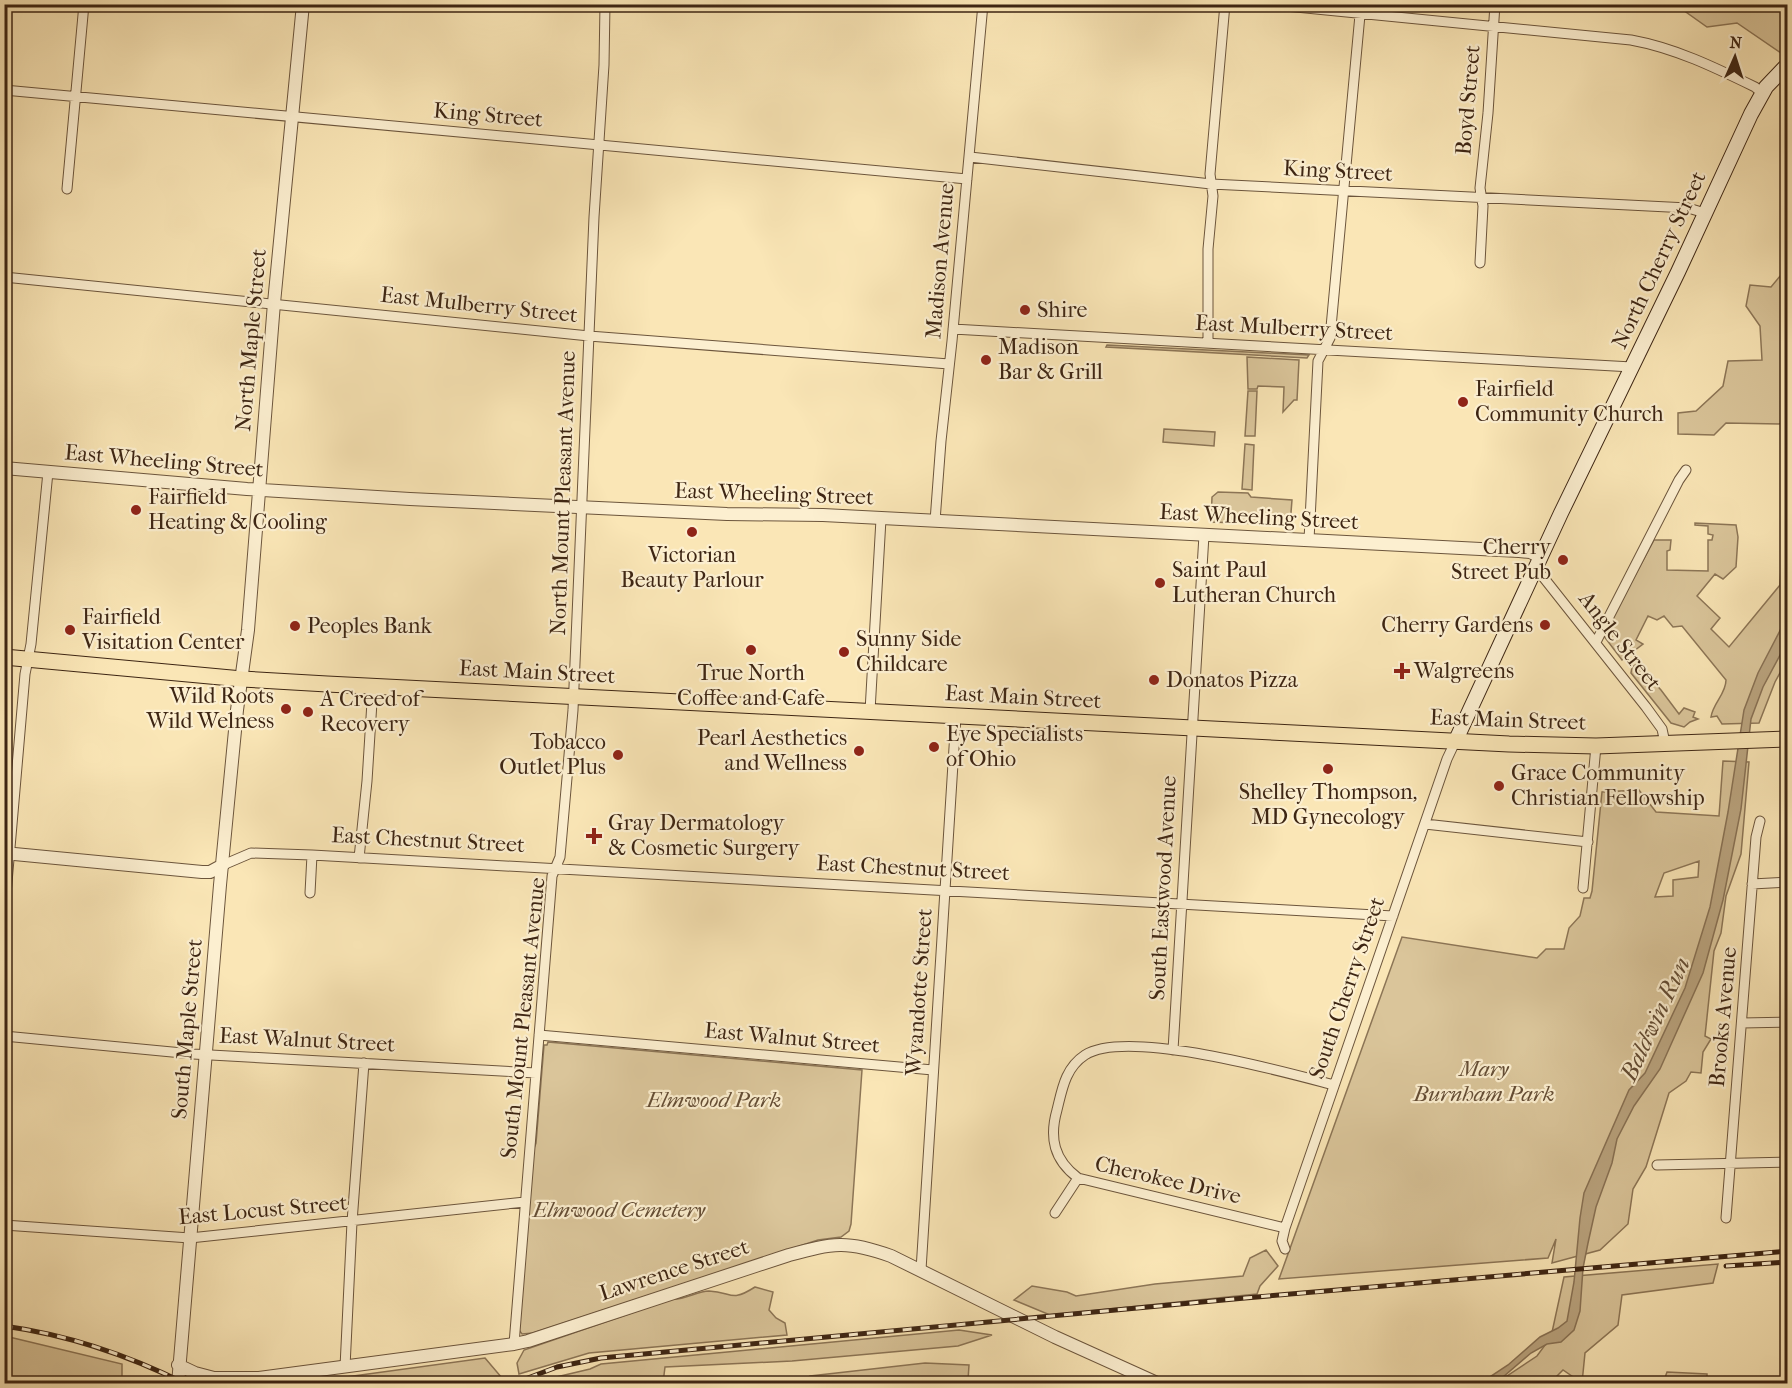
<svg xmlns="http://www.w3.org/2000/svg" width="1792" height="1388" font-family="'IM FELL French Canon',serif">
	<style>
		.green { fill: #dac59a; stroke: #8c7556; stroke-width: 1.5; fill-rule: evenodd }
		.water { fill: #baa47f; stroke: #887154; stroke-width: 1.5 }
		.lines { fill: none; stroke-linecap: round; stroke-linejoin: round }
		.minor-casing { stroke: #6c553c; stroke-width: 11 }
		.tertiary-casing { stroke: #6c553c; stroke-width: 14 }
		.secondary-casing { stroke: #3d2513; stroke-width: 16 }
		.primary-casing { stroke: #3d2513; stroke-width: 17 }
		.minor { stroke: #fcefd0; stroke-width: 9 }
		.tertiary { stroke: #fcefd0; stroke-width: 12 }
		.secondary { stroke: #fcefd0; stroke-width: 14 }
		.primary { stroke: #fae6b6; stroke-width: 15 }
		.rail-casing { stroke: #3d2513; stroke-width: 5 }
		.rail { stroke: #fcefd0; stroke-width: 3; stroke-dasharray: 9; stroke-linecap: butt }
		.poi-dot { fill: #8f2418; stroke: #fcefd0; stroke-width: 2 }
		.labels { text-anchor: middle; dominant-baseline: central; stroke-width: 4.5; stroke-linejoin: round; paint-order: stroke }
		.street-label { font-size: 22px; fill: #3d2513; stroke: #fcefd0 }
		.poi-label { font-size: 22px; fill: #3d2513; stroke: #fcefd0; text-anchor: start }
		.park-label { font-size: 22px; font-style: italic; fill: #644d35; stroke: #fcefd0 }
		.water-label { font-size: 24px; font-style: italic; fill: #624b33; stroke: #fcefd0 }
	</style>
	<rect width="100%" height="100%" fill="#fae6b6"/>
	<filter id="stains"><feTurbulence type="fractalNoise" baseFrequency=".00333" numOctaves="4"/><feColorMatrix values="0 0 0 0 .2 0 0 0 0 .09 0 0 0 0 .02 0 0 0 .5 -.17"/></filter>
	<radialGradient id="worn" r=".72"><stop offset=".6" stop-color="#630" stop-opacity="0"/><stop offset="1" stop-color="#630" stop-opacity=".3"/></radialGradient>
	<path class="green" d="M1676,5H1787V49L1781,53L1737,23L1707,27Z
		M1787,264V424L1726,423L1714,435L1678,434V413L1696,411L1723,386L1728,361L1762,360L1760,326L1746,306L1750,285L1771,287L1786,269Z
		M1107,345L1309,355L1307,358L1106,347Z
		M1247,357L1299,360L1297,400H1294L1283,412L1284,387L1258,386L1257,389H1248Z
		M1248,391H1257L1255,436H1245Z
		M1164,429L1215,432L1214,446L1163,442Z
		M1245,444L1254,445L1252,490L1242,489Z
		M1218,492L1248,493L1251,497L1292,500L1290,525L1211,522L1212,497Z
		M1787,506V660L1775,682L1759,723L1722,724L1717,716L1711,717C1713,703 1726,694 1726,680L1682,626L1673,627L1664,616L1657,620L1648,616L1636,640L1643,644L1622,660L1603,635L1654,540H1671L1670,550L1667,551V570L1708,571V540H1712L1713,535L1708,534V526L1695,525V523L1736,525L1738,537L1736,567L1723,579L1715,574L1697,596L1720,618L1711,629L1729,647L1780,585L1784,517Z
		M1637,664L1661,690L1679,714L1684,708L1695,712L1693,717L1698,719L1690,722L1684,727L1671,723L1631,673L1632,667Z
		M1723,761L1749,762L1741,854L1726,896L1721,933L1714,951L1705,1036L1711,1039L1703,1052L1701,1073L1691,1072L1686,1081L1669,1093L1646,1167L1633,1189L1628,1224L1600,1250L1552,1263L1556,1239L1548,1258L1279,1279L1402,937L1537,958L1546,949H1564L1569,928L1580,916L1584,898H1590L1592,891L1602,792L1639,790L1656,812L1719,816ZM1699,861L1698,877L1673,880V896L1655,897L1664,873Z
		M548,1042L862,1070L851,1224L849,1231L841,1237L818,1240L533,1333L522,1334L519,1330L533,1151L536,1143L544,1045H547Z
		M1266,1250L1278,1266L1260,1286L1257,1294L1050,1315L1014,1300L1032,1286L1067,1292L1076,1296L1155,1284L1243,1276L1250,1258Z
		M1718,1264L1713,1283L1622,1295L1618,1325L1585,1353L1582,1383L1563,1370L1550,1383L1495,1384L1537,1356L1551,1337L1564,1277Z
		M755,1287L773,1292L769,1310L776,1318L785,1323L787,1335L589,1353L519,1374L517,1363L524,1350L672,1299C685,1300 697,1291 709,1291C733,1292 730,1303 755,1287Z
		M959,1330L992,1335L958,1346L792,1361L665,1367L663,1383H531L590,1369L601,1364Z
		M5,1336L122,1364V1376L128,1383H5Z
		M485,1358L502,1378L498,1383H302Z
		M925,1363L969,1365L968,1380C952,1381 944,1376 929,1384L798,1383L810,1376Z
		M1667,1372L1707,1374V1383H1663Z"/>
	<path class="water" d="M1787,617V642L1763,687L1751,719L1741,809L1723,900L1703,973L1660,1069L1634,1106L1617,1139L1612,1163L1596,1207L1588,1243L1583,1268L1580,1311L1574,1330L1561,1342L1547,1344L1531,1353L1496,1383L1479,1384L1508,1365L1540,1337L1558,1328L1567,1321L1574,1282L1580,1218L1584,1193L1629,1090L1645,1073L1685,988L1710,907L1728,812L1744,710L1758,673Z"/>
	<g class="lines">
		<defs>
			<path id="minor" d="M1265,4L1631,40C1675,48 1714,67 1755,87L1762,93
				M4,90L967,179
				M970,157L1211,184L1688,208L1705,213
				M67,189L84,4
				M1480,263L1483,206L1480,188L1488,113L1495,4
				M4,277L589,336L949,364
				M953,329L1632,367
				M1208,343V249L1213,196L1210,174L1225,4
				M935,521L941,441L952,341L983,4
				M1309,540L1318,361L1330,338L1361,4
				M1536,568L1646,707L1662,729L1665,743
				M1596,642L1679,480L1686,470
				M870,711L881,519
				M1425,824L1588,842
				M359,858L367,781L373,686
				M223,865L251,853L312,855L1393,916
				M1752,884L1788,882
				M1583,888L1596,746
				M310,893L312,855
				M4,917L25,674L31,644L48,472
				M1742,1023L1788,1022
				M539,1035L933,1070
				M4,1036L193,1054L536,1073
				M1173,1050L1204,535
				M1657,1165L1788,1162
				M1055,1213L1078,1178
				M1726,1218L1756,837L1760,821
				M4,1225L190,1238L525,1202
				M1285,1228L1078,1178C1054,1160 1049,1138 1057,1110C1062,1090 1065,1068 1085,1055C1127,1028 1284,1072 1334,1085
				M1285,1249L1282,1241L1285,1228L1447,759L1456,740
				M921,1270L956,716
				M514,1344L552,876L560,857L573,710L594,217L604,65L605,4
				M345,1367L352,1222L364,1063"/>
			<path id="tertiary" d="M4,468L247,489L410,499L727,514L823,515L1519,551L1530,552L1541,557
				M4,853L202,872H210L223,865
				M178,1365L195,1373L214,1378H259L514,1344L528,1341L789,1255C833,1243 847,1240 891,1256L1055,1337L1159,1384
				M178,1384L220,885L237,710L248,630L274,303L303,4"/>
			<path id="secondary" d="M1456,740L1561,513L1678,272L1751,114L1766,87L1788,64"/>
			<path id="primary" d="M4,657L242,679L327,684L1509,744L1596,746L1788,739"/>
		</defs>
		<use href="#minor" class="minor-casing"/>
		<use href="#tertiary" class="tertiary-casing"/>
		<use href="#secondary" class="secondary-casing"/>
		<use href="#primary" class="primary-casing"/>
		<use href="#minor" class="minor"/>
		<use href="#tertiary" class="tertiary"/>
		<use href="#secondary" class="secondary"/>
		<use href="#primary" class="primary"/>
		<defs>
			<path id="rail" d="M1726,1266L1788,1262
				M4,1326C69,1335 128,1355 186,1384
				M512,1384L557,1367L601,1358L1245,1298L1788,1251"/>
		</defs>
		<use href="#rail" class="rail-casing"/>
		<use href="#rail" class="rail"/>
	</g>
	<g class="poi-dot">
		<circle cx="1025" cy="310" r="6"/>
		<circle cx="986" cy="360" r="6"/>
		<circle cx="1463" cy="402" r="6"/>
		<circle cx="136" cy="510" r="6"/>
		<circle cx="692" cy="532" r="6"/>
		<circle cx="1563" cy="560" r="6"/>
		<circle cx="1160" cy="583" r="6"/>
		<circle cx="1545" cy="625" r="6"/>
		<circle cx="295" cy="626" r="6"/>
		<circle cx="70" cy="630" r="6"/>
		<circle cx="751" cy="650" r="6"/>
		<circle cx="844" cy="652" r="6"/>
		<path d="M1399 662h6v6h6v6h-6v6h-6v-6h-6v-6h6z"/>
		<circle cx="1154" cy="680" r="6"/>
		<circle cx="286" cy="709" r="6"/>
		<circle cx="308" cy="712" r="6"/>
		<circle cx="934" cy="747" r="6"/>
		<circle cx="859" cy="751" r="6"/>
		<circle cx="618" cy="755" r="6"/>
		<circle cx="1328" cy="769" r="6"/>
		<circle cx="1499" cy="786" r="6"/>
		<path d="M591 827h6v6h6v6h-6v6h-6v-6h-6v-6h6z"/>
	</g>
	<g class="labels">
		<g class="street-label">
			<text transform="translate(1468 100) rotate(-85)">Boyd Street</text>
			<text transform="translate(488 115) rotate(5)">King Street</text>
			<text transform="translate(1338 171) rotate(3)">King Street</text>
			<text transform="translate(1659 260) rotate(-65)">North Cherry Street</text>
			<text transform="translate(940 261) rotate(-85)">Madison Avenue</text>
			<text transform="translate(479 305) rotate(6)">East Mulberry Street</text>
			<text transform="translate(1294 328) rotate(3)">East Mulberry Street</text>
			<text transform="translate(251 340) rotate(-85)">North Maple Street</text>
			<text transform="translate(164 461) rotate(5)">East Wheeling Street</text>
			<text transform="translate(563 493) rotate(-88)">North Mount Pleasant Avenue</text>
			<text transform="translate(774 494) rotate(2)">East Wheeling Street</text>
			<text transform="translate(1259 517) rotate(3)">East Wheeling Street</text>
			<text transform="translate(1620 641) rotate(52)">Angle Street</text>
			<text transform="translate(537 672) rotate(3)">East Main Street</text>
			<text transform="translate(1023 697) rotate(3)">East Main Street</text>
			<text transform="translate(1508 720) rotate(2)">East Main Street</text>
			<text transform="translate(428 840) rotate(3)">East Chestnut Street</text>
			<text transform="translate(913 868) rotate(3)">East Chestnut Street</text>
			<text transform="translate(1163 888) rotate(-87)">South Eastwood Avenue</text>
			<text transform="translate(1347 988) rotate(-71)">South Cherry Street</text>
			<text transform="translate(919 992) rotate(-86)">Wyandotte Street</text>
			<text transform="translate(1723 1017) rotate(-85)">Brooks Avenue</text>
			<text transform="translate(523 1018) rotate(-84)">South Mount Pleasant Avenue</text>
			<text transform="translate(187 1029) rotate(-85)">South Maple Street</text>
			<text transform="translate(792 1038) rotate(5)">East Walnut Street</text>
			<text transform="translate(307 1040) rotate(3)">East Walnut Street</text>
			<text transform="translate(1168 1180) rotate(13)">Cherokee Drive</text>
			<text transform="translate(263 1210) rotate(-5)">East Locust Street</text>
			<text transform="translate(674 1270) rotate(-18)">Lawrence Street</text>
		</g>
		<g class="poi-label">
			<text x="1037" y="310">Shire</text>
			<text x="998" y="347">Madison<tspan x="998" dy="25">Bar &amp; Grill</tspan></text>
			<text x="1475" y="389">Fairfield<tspan x="1475" dy="25">Community Church</tspan></text>
			<text x="148" y="497">Fairfield<tspan x="148" dy="25">Heating &amp; Cooling</tspan></text>
			<text x="1551" y="547" text-anchor="end">Cherry<tspan x="1551" dy="25">Street Pub</tspan></text>
			<text x="692" y="555" text-anchor="middle">Victorian<tspan x="692" dy="25">Beauty Parlour</tspan></text>
			<text x="1172" y="570">Saint Paul<tspan x="1172" dy="25">Lutheran Church</tspan></text>
			<text x="82" y="617">Fairfield<tspan x="82" dy="25">Visitation Center</tspan></text>
			<text x="1533" y="625" text-anchor="end">Cherry Gardens</text>
			<text x="307" y="626">Peoples Bank</text>
			<text x="856" y="639">Sunny Side<tspan x="856" dy="25">Childcare</tspan></text>
			<text x="1414" y="671">Walgreens</text>
			<text x="751" y="673" text-anchor="middle">True North<tspan x="751" dy="25">Coffee and Cafe</tspan></text>
			<text x="1166" y="680">Donatos Pizza</text>
			<text x="274" y="696" text-anchor="end">Wild Roots<tspan x="274" dy="25">Wild Welness</tspan></text>
			<text x="320" y="699">A Creed of<tspan x="320" dy="25">Recovery</tspan></text>
			<text x="946" y="734">Eye Specialists<tspan x="946" dy="25">of Ohio</tspan></text>
			<text x="847" y="738" text-anchor="end">Pearl Aesthetics<tspan x="847" dy="25">and Wellness</tspan></text>
			<text x="606" y="742" text-anchor="end">Tobacco<tspan x="606" dy="25">Outlet Plus</tspan></text>
			<text x="1511" y="773">Grace Community<tspan x="1511" dy="25">Christian Fellowship</tspan></text>
			<text x="1328" y="792" text-anchor="middle">Shelley Thompson,<tspan x="1328" dy="25">MD Gynecology</tspan></text>
			<text x="608" y="823">Gray Dermatology<tspan x="608" dy="25">&amp; Cosmetic Surgery</tspan></text>
		</g>
		<g class="park-label">
			<text x="1484" y="1069">Mary<tspan x="1484" dy="25">Burnham Park</tspan></text>
			<text x="714" y="1100">Elmwood Park</text>
			<text x="619" y="1210">Elmwood Cemetery</text>
		</g>
		<g class="water-label">
			<text transform="translate(1655 1019) rotate(-65)">Baldwin Run</text>
		</g>
	</g>
	<rect width="1792" height="1388" fill="none" stroke="#fae6b6" stroke-width="24"/>
	<rect x="6" y="6" width="1780" height="1376" fill="none" stroke="#3d2513" stroke-width="3"/>
	<rect x="12" y="12" width="1768" height="1364" fill="none" stroke="#3d2513" stroke-width="1.5"/>
	<g transform="translate(1735 57) rotate(3)" stroke="#fcefd0" stroke-width="4.5" paint-order="stroke">
	<path d="M0-4.5L10 22L0 15L-10 22Z" fill="#3d2513"/>
	<text y="-9" font-size="16" font-weight="bold" text-anchor="middle" fill="#3d2513">N</text>
	</g>
	<rect width="100%" height="100%" filter="url(#stains)"/>
	<rect width="100%" height="100%" fill="url(#worn)"/>
</svg>
